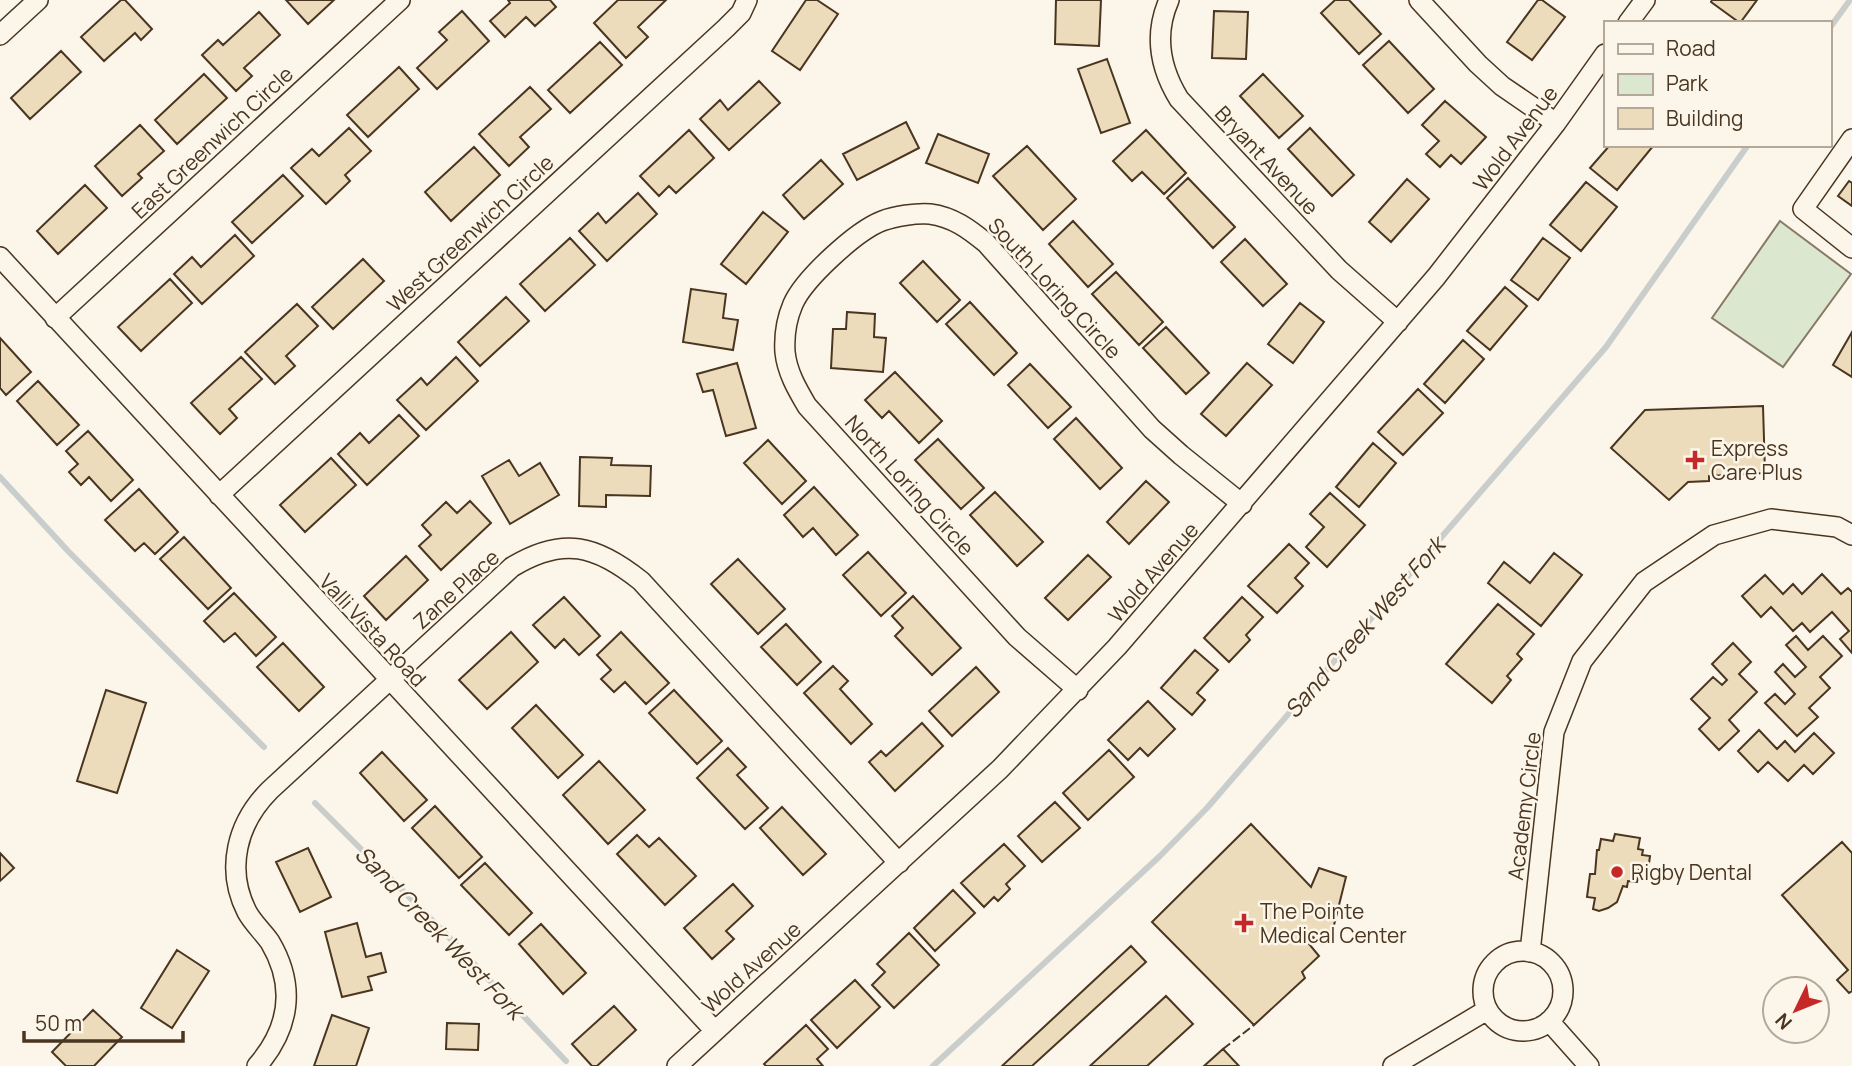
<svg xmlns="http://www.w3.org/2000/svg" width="1852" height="1066" font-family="Manrope,sans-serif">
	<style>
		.green { fill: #dce7d0; stroke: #887966; stroke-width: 2 }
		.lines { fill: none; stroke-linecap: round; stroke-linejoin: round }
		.stream { stroke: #c9cecd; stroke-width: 6 }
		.building { fill: #ecdcbc; stroke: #4a3520; stroke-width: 2 }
		.minor-casing { stroke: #4a3520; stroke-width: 22 }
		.minor { stroke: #fbf6e9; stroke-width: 19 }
		.fence { stroke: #4a3520; stroke-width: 2; stroke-dasharray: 9 3.5; stroke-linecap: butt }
		.poi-dot { fill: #c62828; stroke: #fbf6e9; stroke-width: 2.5 }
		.labels { text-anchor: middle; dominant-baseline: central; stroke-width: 5; stroke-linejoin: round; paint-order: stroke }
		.street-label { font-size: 21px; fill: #4a3520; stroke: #fbf6e9 }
		.poi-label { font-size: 21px; fill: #4a3520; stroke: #fbf6e9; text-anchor: start }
		.water-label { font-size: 23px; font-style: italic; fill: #4a3520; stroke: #fbf6e9 }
	</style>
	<rect width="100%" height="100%" fill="#fbf6e9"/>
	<path class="green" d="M1780,221L1851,274L1783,367L1712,318Z"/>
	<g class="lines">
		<path class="stream" d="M1829,29L1850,0
			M0,477L68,551L264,747
			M315,803L444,932L566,1061
			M933,1066L1160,856L1207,808L1606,347L1748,145"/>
	</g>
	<path class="building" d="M121,0H125L152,29L141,40L135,33L104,61L81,37Z
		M286,0H334L308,24Z
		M508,0H550L556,7L535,26L526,17L505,37L490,21L510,3Z
		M618,0H666L638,27L648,37L626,58L594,23Z
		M806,0H817L838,14L800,70L772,51Z
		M1056,0H1101L1099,46L1055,44Z
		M1335,0H1349L1381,34L1359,54L1321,13Z
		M1538,0H1542L1565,17L1532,60L1507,42Z
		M1712,0H1757L1740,23L1711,2Z
		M462,11L489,41L437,89L417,68L447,40L439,32Z
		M1214,11L1248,12L1246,59L1212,58Z
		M259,12L280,35L244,68L252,76L236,91L202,55L218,40L223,45Z
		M1389,41L1434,89L1408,113L1363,65Z
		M600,42L622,65L570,113L548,90Z
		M61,51L81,72L30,119L11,98Z
		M1107,59L1130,123L1101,133L1078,69Z
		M399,67L419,89L368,137L347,115Z
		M204,74L227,98L177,144L155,120Z
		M1263,74L1303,116L1279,138L1240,96Z
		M759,81L780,103L729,150L700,119L720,100L728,110Z
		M530,87L551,109L520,137L529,147L509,166L479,134Z
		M1445,101L1486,137L1461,164L1451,155L1440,167L1426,154L1439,141L1422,125Z
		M906,122L919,148L857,180L843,154Z
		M140,125L164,151L138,174L142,178L122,196L95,166Z
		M349,128L371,151L345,175L350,181L326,204L291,168L312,149L319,156Z
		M1310,128L1354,175L1332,196L1288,149Z
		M689,130L714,158L676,193L669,186L659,196L640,176Z
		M1146,130L1186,173L1164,194L1142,172L1132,181L1113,161Z
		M938,134L989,154L978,183L926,163Z
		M1610,145H1654L1617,190L1590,168Z
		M1027,146L1076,199L1043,230L993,176Z
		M474,147L500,175L451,221L425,192Z
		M821,160L843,184L804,219L783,195Z
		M283,175L303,196L252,243L232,222Z
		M1188,178L1235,227L1213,248L1167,198Z
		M1407,179L1429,199L1391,242L1369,222Z
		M1849,181L1852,183V206L1838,196Z
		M1586,182L1617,207L1581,251L1550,225Z
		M85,185L107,208L58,254L37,231Z
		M638,193L657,214L607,261L579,231L598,213L606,223Z
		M763,212L788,232L746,284L721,264Z
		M1073,221L1113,264L1088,287L1049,244Z
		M235,235L254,256L202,304L174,274L192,257L201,267Z
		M570,238L595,265L545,311L520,284Z
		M1543,238L1570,258L1538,300L1511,280Z
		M1245,239L1287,284L1263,306L1221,262Z
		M363,259L384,281L333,329L312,307Z
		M923,261L960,300L937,322L900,283Z
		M1116,272L1163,322L1139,345L1092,294Z
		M170,279L192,303L141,351L118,327Z
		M1505,287L1527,306L1490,350L1467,331Z
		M691,289L726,294L723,318L738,320L733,350L683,342Z
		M506,297L529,321L480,366L458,342Z
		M970,302L1017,353L994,375L946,324Z
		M1300,303L1324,322L1293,363L1268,344Z
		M297,304L318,326L286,356L295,366L275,384L245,352Z
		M847,312L875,314L874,337L886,338L883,372L831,368L833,329H846Z
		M1166,327L1209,373L1186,394L1143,348Z
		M1852,332V377L1833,365Z
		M0,338L31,372L6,395L0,388Z
		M1463,340L1484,359L1445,403L1424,384Z
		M241,357L262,379L229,409L237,418L220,434L191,403Z
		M456,357L478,381L426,430L397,400L421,378L427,385Z
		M737,363L756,428L726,436L713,390L703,392L697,374Z
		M1247,363L1272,385L1226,436L1201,414Z
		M1030,364L1071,407L1048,428L1008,385Z
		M895,372L942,421L919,443L889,411L882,418L865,400Z
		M38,381L79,425L57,445L17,401Z
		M1418,389L1443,413L1403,455L1378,432Z
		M1763,406L1765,473L1709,476V481L1688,482L1669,500L1611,448L1645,410Z
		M399,415L419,436L367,485L338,454L360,433L369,443Z
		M1076,418L1122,468L1100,489L1054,439Z
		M88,431L133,480L111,501L89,477L81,485L69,472L78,464L66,451Z
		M938,439L984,488L961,509L915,460Z
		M768,440L806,481L782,504L744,463Z
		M1373,443L1396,463L1359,507L1336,487Z
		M580,457L612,458L611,465L651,466L650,496L606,495V507L579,506Z
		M331,458L356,485L305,532L280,505Z
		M509,460L519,476L540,463L559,495L510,524L482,476Z
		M1146,481L1169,502L1129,544L1107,522Z
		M814,487L858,535L836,555L813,528L803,537L784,515Z
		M139,489L178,532L155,554L144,543L135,551L105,520Z
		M995,492L1043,542L1017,566L970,515Z
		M1330,493L1365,525L1327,567L1306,547L1324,527L1310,514Z
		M470,501L491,523L441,570L419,546L431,535L422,525L446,502L457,513Z
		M184,537L231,588L208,609L160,559Z
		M1289,544L1309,563L1295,578L1303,586L1277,613L1248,586Z
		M868,552L906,593L881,616L843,575Z
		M1554,553L1582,575L1541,626L1488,583L1504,562L1530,583Z
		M1088,555L1111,577L1068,620L1045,598Z
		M406,556L428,580L386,620L364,596Z
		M738,559L785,609L758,634L711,584Z
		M1822,574L1841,594L1848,588L1852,592V653L1840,639L1849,631L1832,612L1810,632L1802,623L1793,631L1771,607L1761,617L1742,596L1765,575L1783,594L1793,584L1802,594Z
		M234,593L276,637L256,656L235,633L224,642L204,621Z
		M913,596L961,648L932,675L895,636L903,628L892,616Z
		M564,597L600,636L579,655L564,639L555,648L533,625Z
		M1242,597L1263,617L1246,635L1250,640L1229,662L1204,638Z
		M1498,604L1534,634L1517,654L1522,659L1507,676L1511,680L1492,703L1446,664Z
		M786,624L821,662L797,685L761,647Z
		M511,632L538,662L487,709L459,680Z
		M621,632L669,683L646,704L625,682L614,692L601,679L611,670L597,655Z
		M1796,636L1808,650L1823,636L1842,656L1820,677L1830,688L1809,708L1818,717L1797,736L1765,703L1775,694L1785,704L1795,694L1775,672L1783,664L1795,677L1806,667L1786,645Z
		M283,643L324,687L299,711L257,667Z
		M1733,643L1751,662L1739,674L1757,692L1729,720L1739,731L1719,750L1699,729L1710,718L1691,699L1713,677L1722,685L1727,680L1712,664Z
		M1195,650L1218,670L1197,693L1205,700L1192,715L1161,688Z
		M833,666L848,681L840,689L872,724L851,744L804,693Z
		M976,667L999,692L952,736L929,711Z
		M106,690L146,703L117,793L77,781Z
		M674,690L722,741L697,764L649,713Z
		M1148,701L1175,729L1148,756L1140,748L1128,760L1108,740Z
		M536,705L583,755L558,778L512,728Z
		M922,723L943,746L895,791L869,762L881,751L886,756Z
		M1759,730L1777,749L1785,741L1795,752L1814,733L1834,753L1813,774L1804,765L1788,781L1768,762L1758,772L1738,751Z
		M728,748L746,767L737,775L768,808L745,829L697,778Z
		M1109,750L1134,777L1088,820L1063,793Z
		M382,752L427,800L404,821L360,773Z
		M599,761L645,810L608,844L563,795Z
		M1055,802L1080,828L1042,862L1018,836Z
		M435,806L482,857L459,878L412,828Z
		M782,807L826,854L803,875L760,828Z
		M1251,824L1311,887L1319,868L1346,877L1334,925L1322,944L1313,937L1309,944L1319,956L1302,972L1305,978L1254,1025L1152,922Z
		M1615,834L1640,838L1638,849L1643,850L1642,855L1650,856L1648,871L1639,870L1637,882L1628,881L1627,887L1623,886L1617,902L1608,908L1599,911L1593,909L1595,898L1587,897L1590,874H1595L1597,850H1599L1601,839L1613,841Z
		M637,835L649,847L659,838L696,876L665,905L617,854Z
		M1842,842L1852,853V991L1849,993L1837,980L1848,970L1782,895Z
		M1004,844L1025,866L1006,884L1010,889L998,901L994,897L984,907L961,883Z
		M308,848L331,897L300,912L276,862Z
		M0,853L14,868L0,881Z
		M485,863L532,913L509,935L461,885Z
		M733,884L753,906L726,931L734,939L712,959L684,928Z
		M953,890L975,913L935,951L914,928Z
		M357,923L366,957L381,953L386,972L368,977L372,990L342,997L325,932Z
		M541,924L586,973L563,994L519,944Z
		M909,933L939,965L894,1008L872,985L885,972L877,964Z
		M1131,946L1146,962L1032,1066H1002Z
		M177,950L209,971L172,1028L141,1008Z
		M855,980L880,1007L837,1048L811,1020Z
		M1166,996L1193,1024L1147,1066H1090Z
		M614,1006L636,1030L597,1066H592L572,1044Z
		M93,1010L122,1037L94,1066H66L52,1052Z
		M332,1015L369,1028L356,1066H314Z
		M447,1023L479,1024L478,1050L446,1049Z
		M806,1025L828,1049L817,1059L823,1066H766L764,1064Z
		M1223,1049L1239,1066H1204Z"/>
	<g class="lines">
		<defs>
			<path id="minor" d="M1169,0C1154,34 1160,68 1179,99L1339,270L1398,322
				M1419,0L1478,64L1502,86L1556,123
				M1628,23L1645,0
				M0,35L38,0
				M1852,139L1803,209L1852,248
				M0,257L715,1031
				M55,318L400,0
				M219,495L726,28L741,13L747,0
				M1078,690L1017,637L807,406C797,389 787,372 785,352C784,336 787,318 793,304C804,279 856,231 882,221C895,216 916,213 930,214C953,217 969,229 986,243L1152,429L1181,455L1242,504
				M1483 991a40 40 0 1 1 80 0a40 40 0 1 1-80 0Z
				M1530,952L1554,732L1582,661L1644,582L1714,535L1771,519L1837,527L1852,535
				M1549,1021L1589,1066
				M257,1066C290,1028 296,986 270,942C263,932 253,923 247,912C225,869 237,823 270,790L512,567C563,536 596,545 641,581L899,863
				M677,1066L1000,769L1117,647L1436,277L1556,123L1605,54
				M1393,1066L1487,1010"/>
		</defs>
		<use href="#minor" class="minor-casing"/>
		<use href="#minor" class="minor"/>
		<path class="fence" d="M1223,1049L1254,1025"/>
	</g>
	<g class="poi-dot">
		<path d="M1691.5 449.5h7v7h7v7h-7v7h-7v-7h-7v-7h7z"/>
		<circle cx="1617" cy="872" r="7"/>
		<path d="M1240.5 912.5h7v7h7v7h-7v7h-7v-7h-7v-7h7z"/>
	</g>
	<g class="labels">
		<g class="street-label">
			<text transform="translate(1515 138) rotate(-53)">Wold Avenue</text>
			<text transform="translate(212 142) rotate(-43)">East Greenwich Circle</text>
			<text transform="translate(1267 160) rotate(47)">Bryant Avenue</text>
			<text transform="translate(470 233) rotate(-43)">West Greenwich Circle</text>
			<text transform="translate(1055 288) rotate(47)">South Loring Circle</text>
			<text transform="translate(910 485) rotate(48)">North Loring Circle</text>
			<text transform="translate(1153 572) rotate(-49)">Wold Avenue</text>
			<text transform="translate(456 589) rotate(-42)">Zane Place</text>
			<text transform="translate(373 630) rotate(47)">Valli Vista Road</text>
			<text transform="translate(1524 806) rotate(-83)">Academy Circle</text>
			<text transform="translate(751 967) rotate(-42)">Wold Avenue</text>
		</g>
		<g class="poi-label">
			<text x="1711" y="448">Express<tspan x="1711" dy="24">Care Plus</tspan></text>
			<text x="1631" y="872">Rigby Dental</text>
			<text x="1260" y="911">The Pointe<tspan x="1260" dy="24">Medical Center</tspan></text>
		</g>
		<g class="water-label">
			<text transform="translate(1364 627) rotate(-49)">Sand Creek West Fork</text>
			<text transform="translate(440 932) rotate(46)">Sand Creek West Fork</text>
		</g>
	</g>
	<rect x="1604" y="21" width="228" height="126" fill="#fbf6e9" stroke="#b4a999" stroke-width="2"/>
	<rect x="1618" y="44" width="35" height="10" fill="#fbf6e9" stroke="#b4a999" stroke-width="2"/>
	<text x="1666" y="56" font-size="21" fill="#4a3520">Road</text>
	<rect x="1618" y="74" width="35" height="21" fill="#dce7d0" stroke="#b4a999" stroke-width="2"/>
	<text x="1666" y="91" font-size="21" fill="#4a3520">Park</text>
	<rect x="1618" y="108" width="35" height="21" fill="#ecdcbc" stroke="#b4a999" stroke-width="2"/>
	<text x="1666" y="126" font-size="21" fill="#4a3520">Building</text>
	<g transform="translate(1796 1010) rotate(227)"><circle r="33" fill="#fbf6e9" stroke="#b4a999" stroke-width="2"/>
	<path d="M0-5L12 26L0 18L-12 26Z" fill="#c62828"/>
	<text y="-10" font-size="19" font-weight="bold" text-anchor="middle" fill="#4a3520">N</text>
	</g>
	<path d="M24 1031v10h159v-10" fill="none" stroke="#4a3520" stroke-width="3.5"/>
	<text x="35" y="1031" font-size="21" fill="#4a3520" stroke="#fbf6e9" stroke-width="5" paint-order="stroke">50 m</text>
</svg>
